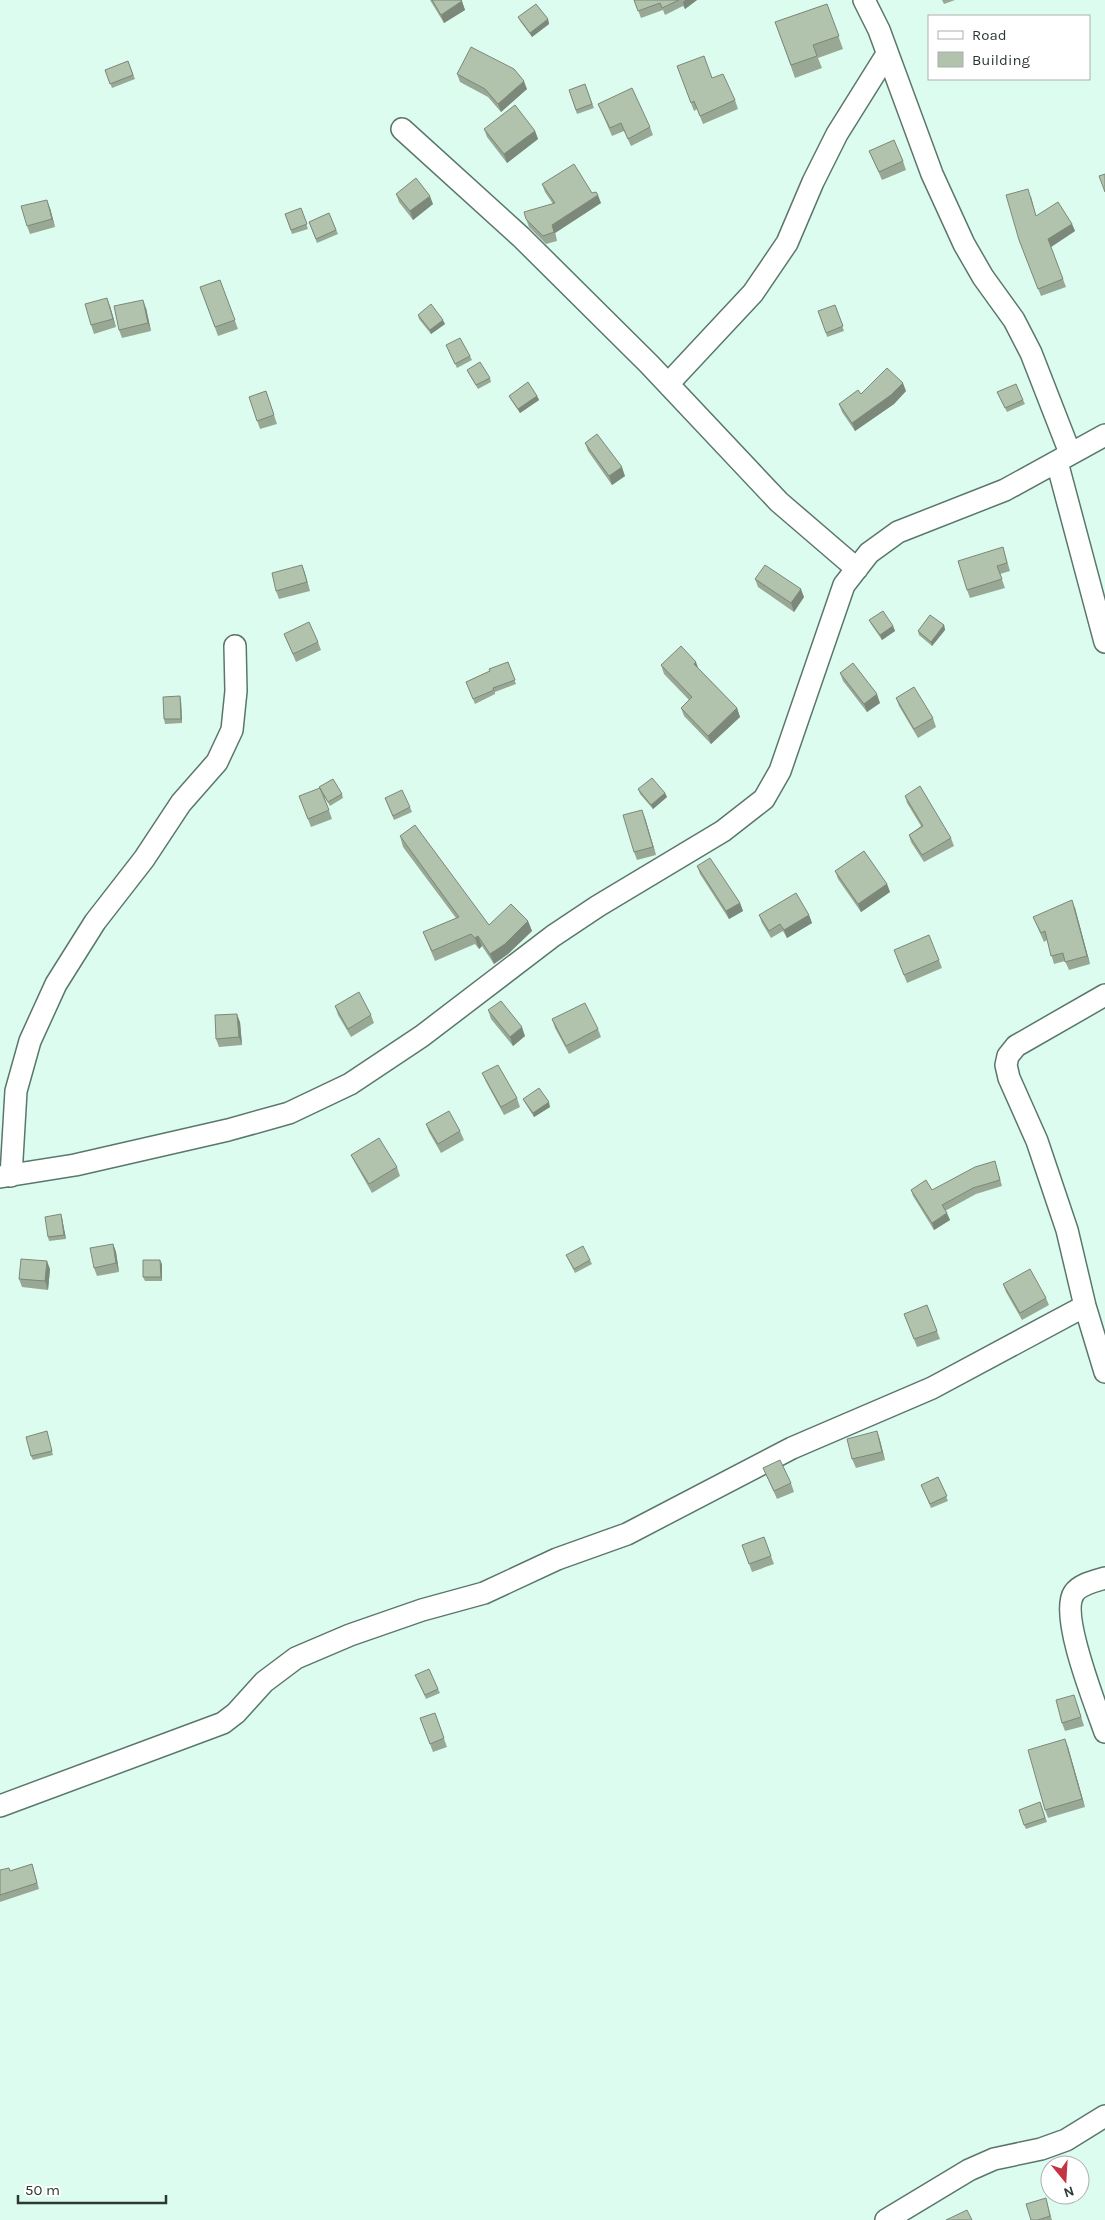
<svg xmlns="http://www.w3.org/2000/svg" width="1105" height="2220" font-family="Karla,sans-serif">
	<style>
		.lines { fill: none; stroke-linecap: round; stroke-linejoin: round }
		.minor-casing { stroke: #5b776c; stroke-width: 24 }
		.minor { stroke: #fff; stroke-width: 21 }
		.wall { fill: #98a895 }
		.shaded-wall { fill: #7c8879 }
		.building { fill: #b1c3ad; stroke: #7c8879 }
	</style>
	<rect width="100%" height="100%" fill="#ddfcf0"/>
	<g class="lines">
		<defs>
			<path id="minor" d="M864,0L879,30L932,174L964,244L983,277L1014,320L1031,353L1070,453
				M402,129L521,237L649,364L779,502L857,569
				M668,384L753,293L787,243L813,182L837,134L887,54
				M1057,462L1105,642
				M1105,995L1016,1046L1008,1056L1006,1065L1009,1078L1037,1141L1067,1230L1085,1306L1105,1372
				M11,1176L16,1091L30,1041L56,984L95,922L144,859L181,803L217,762L232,730L236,691L235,646
				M0,1177L75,1165L228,1130L289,1113L350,1084L422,1036L553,936L598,906L723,831L764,799L780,771L844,585L869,553L898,532L1005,490L1105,435
				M1105,1578C1095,1581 1080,1584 1074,1593C1059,1615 1096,1706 1105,1732
				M0,1806L223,1723L236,1713L264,1682L296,1658L350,1635L422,1610L484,1593L557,1559L627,1534L792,1448L932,1388L1085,1306
				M886,2220L969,2170L994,2159L1041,2149L1066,2140L1105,2116"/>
		</defs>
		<use href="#minor" class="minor-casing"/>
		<use href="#minor" class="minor"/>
	</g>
	<path class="wall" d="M430,0H461L465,10L444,23Z
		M634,0H697L685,9L683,6L665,15L663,10L641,18Z
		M942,0H955L944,4Z
		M827,4L843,49L818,58L822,68L795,78L775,22Z
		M518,17L548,19L549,24L532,37L520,21Z
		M128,61L135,79L112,88L105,70Z
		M677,66L712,78L735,100L738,109L703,124L697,109L694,111Z
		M457,74L527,89L501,112L488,97L460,82Z
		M585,84L594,108L577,114L569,90Z
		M598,104L650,127L653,135L631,146L624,131L612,136Z
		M484,129L535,131L538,139L507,163L487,137Z
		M869,151L903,161L906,170L882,180Z
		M542,184L592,193L601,203L555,233L557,241L546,244L529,227L526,219L553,204L545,192Z
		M396,194L433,204L413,220L399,202Z
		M1031,196L1036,216L1072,224L1075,231L1051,247L1066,287L1041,296L1019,240Z
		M50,208L55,227L30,234L27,226Z
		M301,208L308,229L292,234L285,214Z
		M329,213L338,234L317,243L309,222Z
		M220,280L238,329L218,336L200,287Z
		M835,305L844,331L827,337L826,333Z
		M110,306L116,327L94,334L91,325Z
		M146,308L151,331L122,338L119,330Z
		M418,315L445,324L431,334L419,319Z
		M446,345L470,356L472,360L457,368Z
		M467,370L490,378L491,382L478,389L469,374Z
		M266,391L277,424L260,429L249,397Z
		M906,391L894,404L855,431L842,412L839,404L861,394Z
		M997,392L1023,400L1025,404L1007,412Z
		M509,396H537L539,400L520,413L511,400Z
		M585,443L625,476L612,485L588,451Z
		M1003,547L1010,571L1000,574L1005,588L970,598L967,590Z
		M302,565L310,591L279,599L276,591Z
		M755,579L804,597L794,612L758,587Z
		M869,620L893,626L895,631L882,640L871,624Z
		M944,625L945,630L932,646L919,635L918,631Z
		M284,634L318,642L321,650L296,662Z
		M508,662L516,684L495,692V694L475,704L466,682Z
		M661,665L699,669L737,708L740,717L711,744L684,716L681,708L689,700L664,674Z
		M840,673L880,703L867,712L843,681Z
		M896,698L933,718L936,727L918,738L899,706Z
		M181,700L182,723L165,724L164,719Z
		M638,789L665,793L667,797L653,809L640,794Z
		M342,794L343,798L330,806L324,796L332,819L311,827L299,796Z
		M905,796L951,838L954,846L924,862L911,842L909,835L921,826L907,803Z
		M385,798L410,807L412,812L394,820Z
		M645,818L656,855L637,860L634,852Z
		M400,836L489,925L528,921L532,931L508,954L494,964L482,946L479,949L475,944L435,961L423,932L456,918L403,847Z
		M697,866L740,903L743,911L729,919L700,874Z
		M835,871L887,884L890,892L861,912L838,879Z
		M1075,908L1090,964L1069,970L1065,961L1054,964L1047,940L1044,942L1033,917Z
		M759,915H809L812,923L787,938L783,931L771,938L762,923Z
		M897,958L939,960L942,968L907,983Z
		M335,1006L371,1015L374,1023L351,1037L338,1015Z
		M488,1010L525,1036L513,1046L491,1019Z
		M552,1019L598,1029L601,1037L569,1054L555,1028Z
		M240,1022L242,1045L219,1047L216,1039Z
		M482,1073L517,1098L520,1107L504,1115L486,1082Z
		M523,1099L550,1107L534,1117L525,1103Z
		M426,1124L460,1131L464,1140L441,1153L429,1132Z
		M351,1155L397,1167L400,1176L372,1193L355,1163Z
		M997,1168L1002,1186L976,1194L945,1211L950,1220L934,1230L913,1196L911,1190H932Z
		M62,1218L66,1239L49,1241L48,1237Z
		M113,1244L116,1252L119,1272L97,1276L94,1268Z
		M566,1255L590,1260L592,1264L575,1273Z
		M162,1264V1281H145L143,1277Z
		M50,1269L48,1290L22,1287L19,1279Z
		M1003,1284L1046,1298L1049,1305L1022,1320L1006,1292Z
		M927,1305L940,1339L917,1347L904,1314Z
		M877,1431L885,1460L856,1468L852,1459Z
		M48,1436L53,1455L33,1460L31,1456Z
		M763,1468L791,1483L794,1492L777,1499Z
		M938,1477L948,1501L931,1508L921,1485Z
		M764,1537L774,1564L752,1572L742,1545Z
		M417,1679L438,1689L440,1693L426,1699Z
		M1077,1703L1084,1726L1065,1731L1062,1723Z
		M435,1713L447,1747L433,1752L420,1718Z
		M1068,1747L1085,1807L1048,1818L1045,1810Z
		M1040,1802L1047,1822L1026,1829L1024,1825Z
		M32,1864L39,1889L0,1902V1870L10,1871Z
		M1047,2202L1052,2220H1031Z"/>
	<path class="shaded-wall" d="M685,0H697L685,9L683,2Z
		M462,1L465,10L444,23L441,15Z
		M548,19L549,24L532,37L530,33Z
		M524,81L527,89L501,112L498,104Z
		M535,131L538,139L507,163L504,154Z
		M598,195L601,203L555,233L557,241L552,225Z
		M430,196L433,204L413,220L410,211Z
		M47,200L50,208L55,227L52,219Z
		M1072,224L1075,231L1051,247L1048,239Z
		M107,298L110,306L116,327L113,319Z
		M143,300L146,308L151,331L148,323Z
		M443,320L445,324L431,334L430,330Z
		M903,383L906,391L894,404L855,431L852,423Z
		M537,396L539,400L520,413L518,409Z
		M622,467L625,476L612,485L609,476Z
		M302,565L305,573L310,591L307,582Z
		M801,589L804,597L794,612L791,603Z
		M944,625L945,630L932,646L931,642Z
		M893,626L895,631L882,640L880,635Z
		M696,662L699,670L694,664Z
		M877,694L880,703L867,712L864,704Z
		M180,696L181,700L182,723L181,719Z
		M737,708L740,717L711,744L708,736Z
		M665,793L667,797L653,809L651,805Z
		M642,810L645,818L656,855L653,847Z
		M887,884L890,892L861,912L858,904Z
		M1072,900L1075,908L1090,964L1087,956Z
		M740,903L743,911L729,919L726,911Z
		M809,915L812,923L787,938L784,930Z
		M528,921L532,931L508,954L494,964L490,954Z
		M478,936L482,946L479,949L475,938Z
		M237,1014L240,1022L242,1045L239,1037Z
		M522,1027L525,1036L513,1046L510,1037Z
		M549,1102L550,1107L534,1117L533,1113Z
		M947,1213L950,1220L934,1230L932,1223Z
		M61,1214L62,1218L66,1239L64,1235Z
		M113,1244L116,1252L119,1272L116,1263Z
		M160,1260L162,1264V1281L161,1277Z
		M47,1261L50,1269L48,1290L45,1281Z
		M877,1431L880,1440L885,1460L882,1452Z
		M1065,1739L1068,1747L1085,1807L1082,1799Z"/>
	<path class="building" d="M432,0H461L462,1L441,15Z
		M634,0H679L662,8L660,3L638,11Z
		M536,4L548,19L530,33L518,17Z
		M827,4L839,36L813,45L817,56L791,65L775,22Z
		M471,47L514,69L524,81L498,104L485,89L457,74Z
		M704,56L712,78L723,74L735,100L700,116L694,101L691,103L677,66Z
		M128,61L133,75L110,84L105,70Z
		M585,84L592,104L576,110L569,90Z
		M632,88L650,127L628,139L621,123L610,128L598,104Z
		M515,105L535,131L504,154L484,129Z
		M894,140L903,161L879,172L869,151Z
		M574,164L592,193L596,192L598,195L552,225L554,232L543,236L526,219L524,212L555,203L542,184Z
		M1105,174V192L1099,176Z
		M416,178L430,196L410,211L396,194Z
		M1028,189L1036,216L1058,202L1072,224L1048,239L1063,279L1038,289L1019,240L1006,195Z
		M47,200L52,219L27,226L21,206Z
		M301,208L307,224L291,230L285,214Z
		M329,213L336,230L316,239L309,222Z
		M220,280L235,320L215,327L200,287Z
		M107,298L113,319L91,325L85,304Z
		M143,300L148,323L119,330L114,306Z
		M431,304L443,320L430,330L418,315Z
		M835,305L843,326L826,333L818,311Z
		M460,338L470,356L455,364L446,345Z
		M480,362L490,378L476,385L467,370Z
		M887,368L903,383L891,395L852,423L839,404L858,390L861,394Z
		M528,382L537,396L518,409L509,396Z
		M1016,384L1023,400L1005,408L997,392Z
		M266,391L274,415L257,421L249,397Z
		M597,434L622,467L609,476L585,443Z
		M1003,547L1007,563L997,566L1002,579L967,590L958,561Z
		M302,565L307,582L276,591L272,573Z
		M765,565L801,589L791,603L755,579Z
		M883,611L893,626L880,635L869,620Z
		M930,615L944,625L931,642L918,631Z
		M309,622L318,642L293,654L284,634Z
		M681,646L696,662L694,664L737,708L708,736L681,708L692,697L661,665Z
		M508,662L515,680L493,688L494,690L473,699L466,682L490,671L489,669Z
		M853,663L877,694L864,704L840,673Z
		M914,687L933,718L914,729L896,698Z
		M180,696L181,719H164L163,697Z
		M652,778L665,793L651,805L638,789Z
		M333,779L342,794L328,802L320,788L319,787Z
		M920,786L951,838L922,855L909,835L923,826L905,796Z
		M320,788L329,810L308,819L299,796Z
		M402,790L410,807L393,816L385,798Z
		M642,810L653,847L634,852L623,815Z
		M415,825L489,925L511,904L528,921L505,944L490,954L478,936L475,938L471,934L432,951L423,932L459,917L400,836Z
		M864,851L887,884L858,904L835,871Z
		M710,858L740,903L726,911L697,866Z
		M796,893L809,915L784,930L780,924L769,931L759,915Z
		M1072,900L1087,956L1065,962L1063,953L1051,956L1045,931L1041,933L1033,917Z
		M929,935L939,960L904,975L894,950Z
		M359,992L371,1015L348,1029L335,1006Z
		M501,1001L522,1027L510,1037L488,1010Z
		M585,1003L598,1029L566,1046L552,1019Z
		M237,1014L239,1037L216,1039L215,1015Z
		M498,1065L517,1098L501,1107L482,1073Z
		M539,1088L549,1102L533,1113L523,1099Z
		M449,1111L460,1131L438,1144L426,1124Z
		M379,1138L397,1167L369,1184L351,1155Z
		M995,1161L1000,1180L973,1188L942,1205L947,1213L932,1223L911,1190L926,1180L932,1190L975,1167Z
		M61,1214L64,1235L48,1237L45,1217Z
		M113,1244L116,1263L94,1268L90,1248Z
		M583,1246L590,1260L574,1269L566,1255Z
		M21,1259L47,1261L45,1281L19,1279Z
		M143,1260H160L161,1277H143Z
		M1030,1269L1046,1298L1020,1313L1003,1284Z
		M927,1305L937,1331L914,1339L904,1314Z
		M47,1431L52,1451L31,1456L26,1437Z
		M877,1431L882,1452L852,1459L847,1439Z
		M780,1460L791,1483L774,1491L763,1468Z
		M938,1477L947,1496L930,1504L921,1485Z
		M764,1537L771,1556L749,1564L742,1545Z
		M429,1669L438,1689L425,1695L415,1675Z
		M1074,1695L1081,1717L1062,1723L1056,1700Z
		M435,1713L444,1738L430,1744L420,1718Z
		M1065,1739L1082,1799L1045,1810L1028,1750Z
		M1040,1802L1045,1818L1024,1825L1019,1810Z
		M32,1864L37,1883L0,1895V1870L9,1868L10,1871Z
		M1046,2198L1050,2216L1038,2220H1031L1026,2204Z
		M967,2210L972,2220H946Z"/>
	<rect x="928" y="15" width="162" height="65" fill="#ffffff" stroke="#abafad"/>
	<rect x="938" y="31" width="25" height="8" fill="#ffffff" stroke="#abafad"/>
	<text x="972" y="40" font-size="15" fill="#2c3833">Road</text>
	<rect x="938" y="52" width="25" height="15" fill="#b1c3ad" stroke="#abafad"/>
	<text x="972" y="65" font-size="15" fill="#2c3833">Building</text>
	<g transform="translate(1065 2180) rotate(162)"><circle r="24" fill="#ffffff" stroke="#abafad"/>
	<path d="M0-4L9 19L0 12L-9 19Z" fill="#c53541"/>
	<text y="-8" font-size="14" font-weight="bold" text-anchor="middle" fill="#2c3833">N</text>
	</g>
	<path d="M18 2195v8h148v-8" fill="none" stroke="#2c3833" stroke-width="2.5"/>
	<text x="25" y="2195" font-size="15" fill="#2c3833" stroke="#ffffff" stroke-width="4" paint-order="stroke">50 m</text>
</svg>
